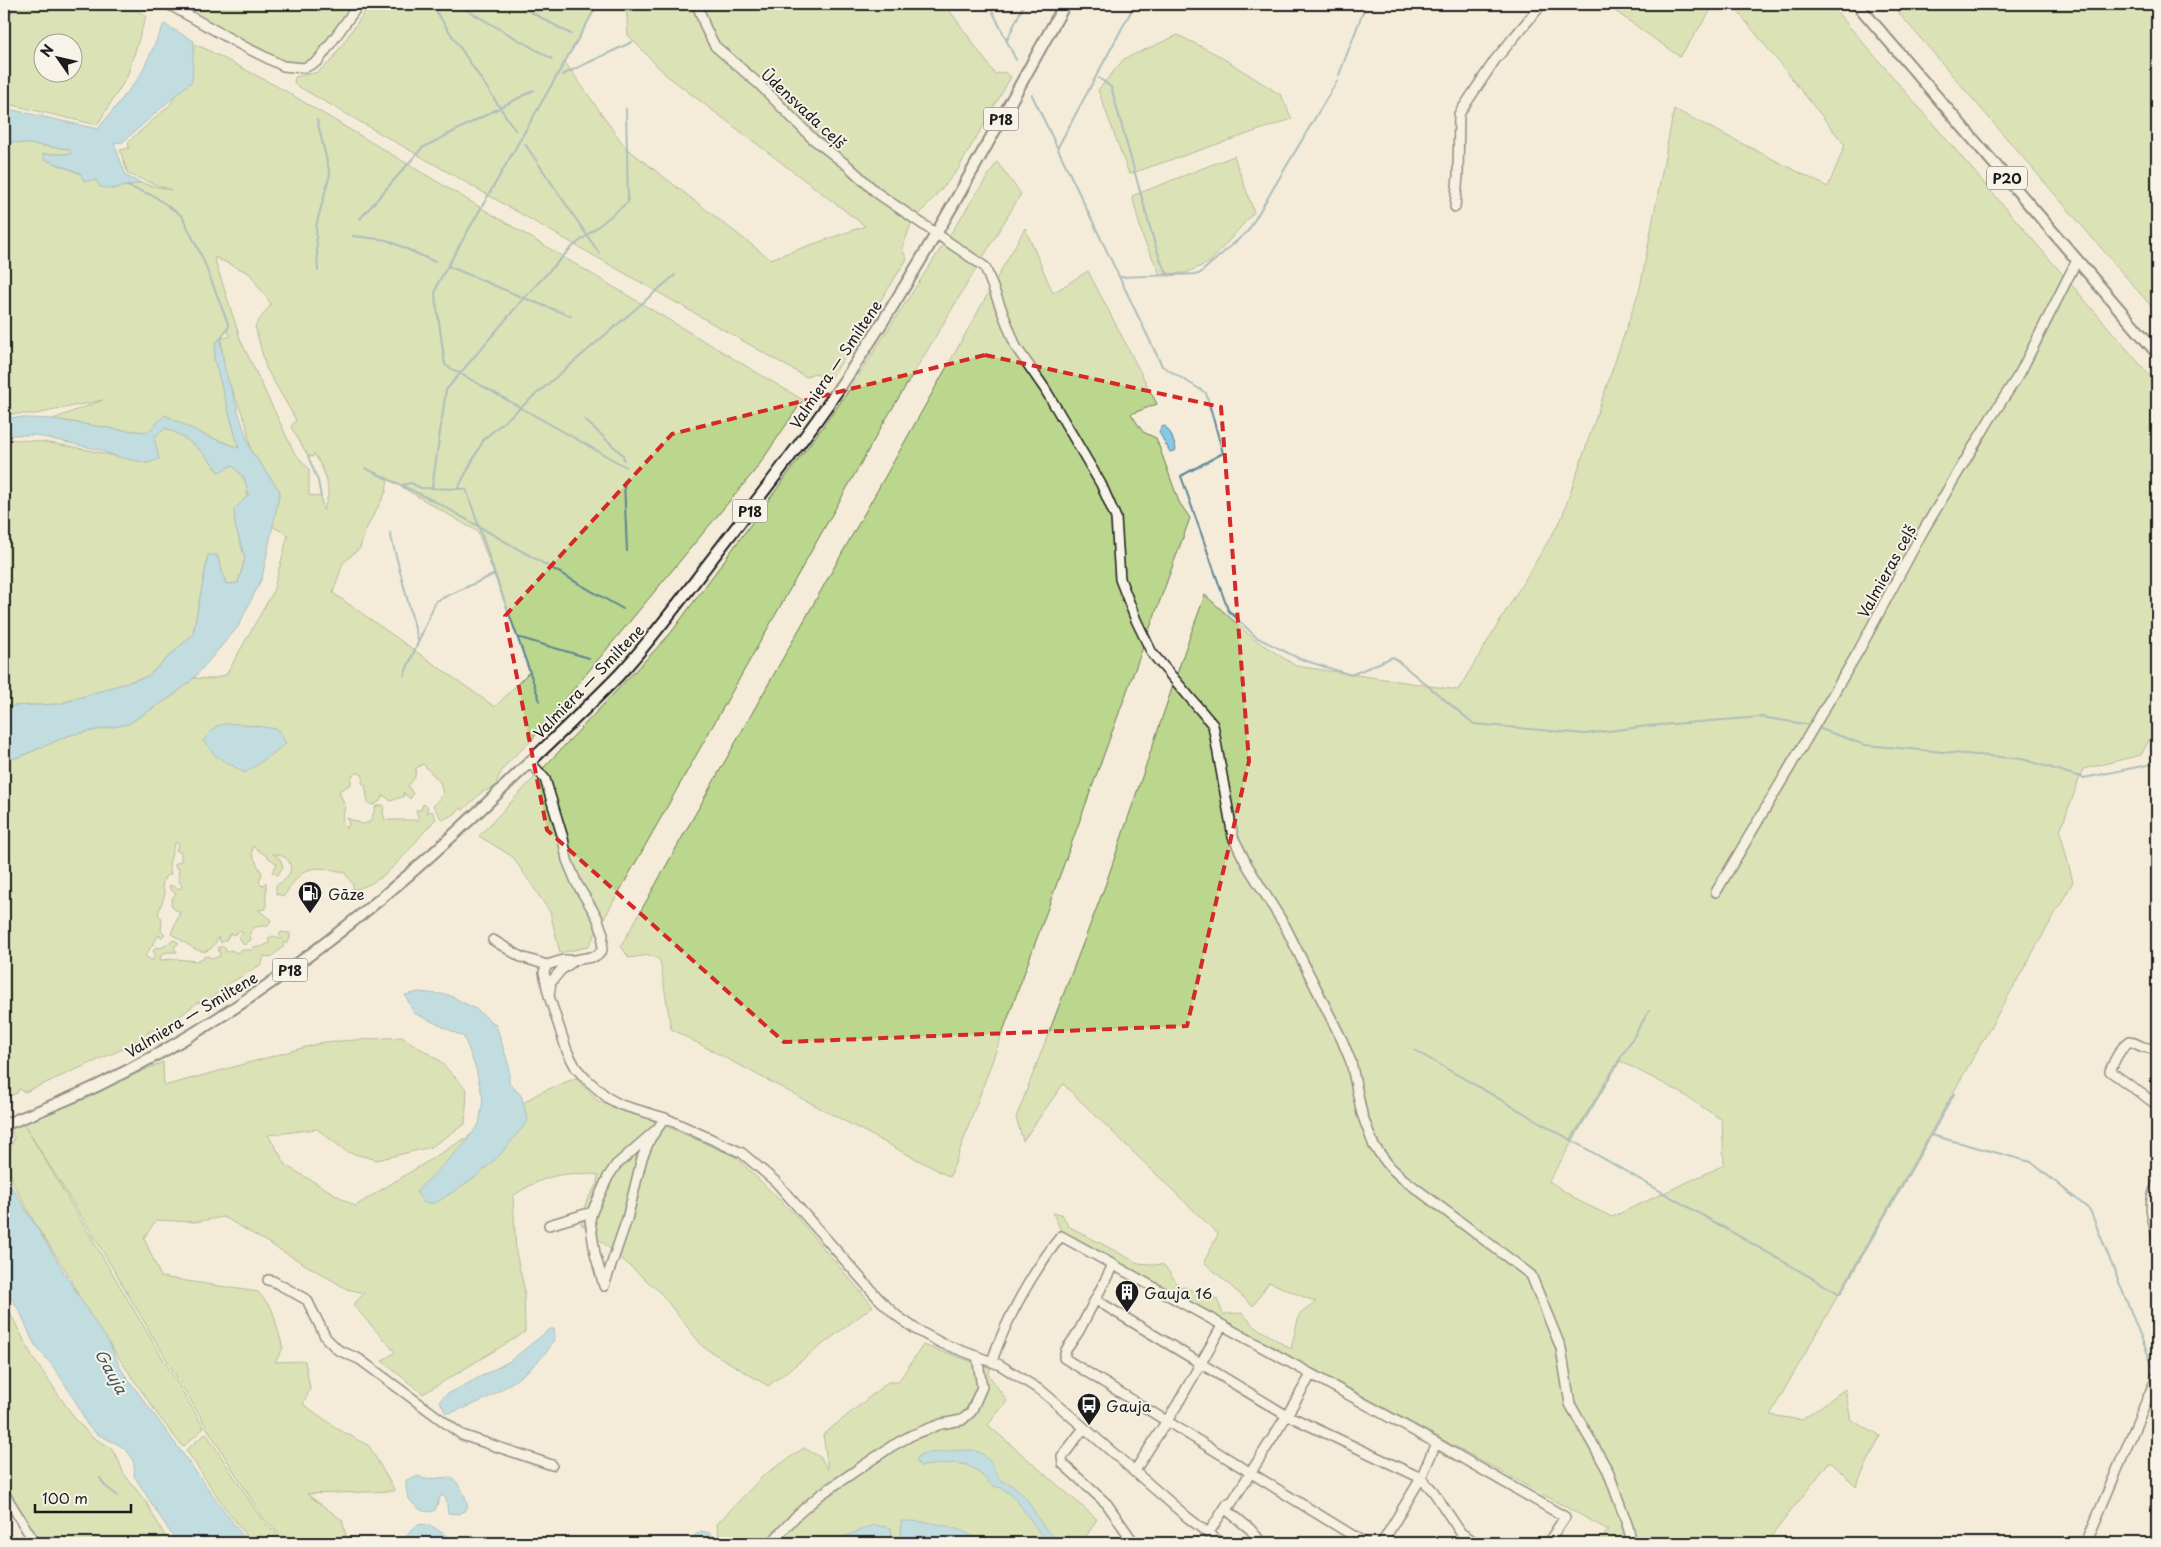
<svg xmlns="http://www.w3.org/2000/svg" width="2161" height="1547" font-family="'Playpen Sans',sans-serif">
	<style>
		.green { fill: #bbd68d; stroke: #6c7954; fill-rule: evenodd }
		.water { fill: #86c9e7; stroke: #5c8496 }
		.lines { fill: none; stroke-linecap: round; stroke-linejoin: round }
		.stream { stroke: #5c8496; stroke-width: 2 }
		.minor-casing { stroke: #1c1c1c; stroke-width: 12 }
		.major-casing { stroke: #1c1c1c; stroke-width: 14 }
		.minor { stroke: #f7f3e8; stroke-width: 9 }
		.major { stroke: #f7f3e8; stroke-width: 10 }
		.marked { fill: none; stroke: #d62828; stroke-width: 4; stroke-dasharray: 10 6; stroke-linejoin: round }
		.labels { text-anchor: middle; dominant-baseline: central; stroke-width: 4; stroke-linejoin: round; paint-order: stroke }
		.shield { fill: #f7f3e8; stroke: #5e5c59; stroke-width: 1 }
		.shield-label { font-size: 14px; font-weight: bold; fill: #1c1c1c }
		.street-label { font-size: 15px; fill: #1c1c1c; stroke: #f7f3e8 }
		.poi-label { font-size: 15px; fill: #1c1c1c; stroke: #f7f3e8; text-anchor: start }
		.water-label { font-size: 16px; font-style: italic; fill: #415963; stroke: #f7f3e8 }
	</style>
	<rect width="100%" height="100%" fill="#f4ecd9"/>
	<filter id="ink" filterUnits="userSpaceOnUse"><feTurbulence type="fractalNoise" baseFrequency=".02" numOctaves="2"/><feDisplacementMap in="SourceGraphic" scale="10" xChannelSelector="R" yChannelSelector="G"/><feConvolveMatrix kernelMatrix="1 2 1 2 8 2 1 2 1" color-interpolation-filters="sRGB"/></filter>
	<g filter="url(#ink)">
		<path class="green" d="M17,4H126L146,16L127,77L97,125L4,103V24ZM42,42H72V72H42Z
			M174,4H354L305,67C264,64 210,25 174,4Z
			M370,4H598L565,62L625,147L770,259L865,226L666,75L628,35L626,4H945L995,74L1004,72L1011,77L957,171L911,224L902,249L907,259L832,377L824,378L814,373L806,377L294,84L295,77L318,72L331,61Z
			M1605,4H1715L1680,57Z
			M1732,4H1830L2157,384V726L2141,755L2083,769L2060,831L2073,882L1770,1415L1802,1420L1845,1389L1851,1420L1880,1436L1856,1487L1830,1461L1766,1543H1599L1608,1530L1061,1231L1053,1213L1062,1214L1068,1226L1138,1263L1164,1265L1178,1285L1217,1299L1223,1314L1242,1313L1254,1326L1291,1349L1299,1315L1316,1302L1269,1282L1253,1306L1204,1262L1218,1234L1063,1084L1023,1141L1016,1118L1105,886L1185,650L1205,595L1254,639L1296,666L1458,690L1561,520L1640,288L1674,109L1828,187L1845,145ZM1620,1061L1678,1091L1722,1120L1724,1165L1612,1217L1579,1201L1549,1181Z
			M1891,4H2157V313Z
			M1178,35L1216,54L1281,95L1292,119L1129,174L1098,90L1124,59Z
			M183,40L204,48L282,89L803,400L757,468L529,743C516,755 498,768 496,787L482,792L463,810L460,808L455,814L442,820L433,806L443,794L440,782L423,764L416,768L415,777L408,786L413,794L410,799L403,792L404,796L391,801L383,795L380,801L373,805L368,803L365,785L362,783L363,775L356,772L351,778V784L339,791L345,806L342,821L346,829L349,825L347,818L363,824L370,822L376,806L384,805L383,812L385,820H419L416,810H421L423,804L428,807L426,813L432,811L436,819C410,845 392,881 353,890V884L344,872C310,865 304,865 284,896L276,894V885C295,878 297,856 273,854L280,859L283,866L278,875L272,872L277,864L253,846L252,854L262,874L259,882L262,886L266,882V909L258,910L271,920L268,926C259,926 256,925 250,932L251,940L244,945L238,936L243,933L241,930L233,935L230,933L227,939L221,943L218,937C207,967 188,942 171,934L180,912L174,909L171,904L172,898L176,894L169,888L170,885L180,889L182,886L178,879L179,869L175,867V864L181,861V853L176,850L179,844L175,842L169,864L171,874L165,877L162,886L165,894L158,914L162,918L161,931L165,934L161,938L159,935L145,956L152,961L155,954L153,951L156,947L161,948L174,940L179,943L174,947L177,952H167L161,955L160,960L175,959L197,961L206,956L213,958L220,956L218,947H225L226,952L231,950L237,953L240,950H252L253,947H261L269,943L268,938L273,936L281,939L283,938L279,935L281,932L290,933V939L287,943H283V947L271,957L264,956L262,964L227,985L209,1000L197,1003L167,1026L148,1032L149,1037L142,1041H135L132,1045L25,1092L19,1089L17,1093L5,1098L4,760L19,757L70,735L128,724L174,695L194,678L211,679L226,675L273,592L288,535L272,526L280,491L251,451L246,423L224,371L221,339L231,336L226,330L220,339L216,342L214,359L239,448L202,434L165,415L148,432L120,430L53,419L103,400L36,414H4V141L69,149L72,154H43L44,159L96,180L112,189L141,183L171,190L128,174L120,150L129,148L128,142L171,104L179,86ZM214,257L249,273L271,304L255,326L266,368L296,420L291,427L308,456L313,457L314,453C325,472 334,490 323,510L321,497L309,495V469L294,452L241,341ZM388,479L478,532L530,671L495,707L333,593L343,563L360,548L366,529L386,492Z
			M1234,156L1254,212L1210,262L1186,273L1160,274L1143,238L1132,196Z
			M997,162L1021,194L883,424L588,947L560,953L550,912L513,857L479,836L670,634L843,399Z
			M1025,228L1053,293L1088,271L1157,404L1131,414L1143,432L1156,438L1179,502L1190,518L950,1177L671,1029L660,960L650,955L629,958L621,946Z
			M166,428C188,438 205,451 218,472L232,465C257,489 247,498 235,525L245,558L238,583L226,584L217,555L208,556L193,634L148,676L59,704L14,706L4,710V439C53,440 99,453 148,463L154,437Z
			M402,1037L439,1060L467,1090L465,1124L431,1147L377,1160L347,1152L317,1129L268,1135L287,1166L355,1206L539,1093L576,1078L598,1101L652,1120L736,1157L794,1214L873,1306L768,1386L703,1347L659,1291L581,1224L586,1202L597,1184L598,1175C564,1170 541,1177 513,1196L516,1253L524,1287L525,1332L423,1394L382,1361L395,1352L353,1305L364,1293L347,1289L224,1217L195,1222L156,1220L144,1238L161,1277L258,1292L272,1309L283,1348L275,1362L305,1361L310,1389L303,1404L338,1429L369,1446L395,1491L307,1494L342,1520L348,1543H290L263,1518L207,1428L99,1245L25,1126L204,1428L183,1447L160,1418L84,1307L70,1277L37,1227L14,1185L7,1159L14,1138L11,1128L163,1062L164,1086L324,1042Z
			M4,1301L33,1358L76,1420L92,1437L110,1447L118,1459L124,1474L146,1502L169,1543H40L4,1483Z
			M923,1345L991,1368L988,1374L1007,1401L988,1425L1097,1519L1082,1543H720L717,1524L764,1475L804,1448L820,1457L828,1469L823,1435L888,1382H898Z
			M206,1433L262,1520L286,1543H252L223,1505L186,1450Z"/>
		<path class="water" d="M164,24L194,41L192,81L123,142L114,143L126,176L141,183L112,189L100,187L96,180L84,181L80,173L44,159L43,154H71L69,149L4,141V108L98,129L140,76Z
			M220,339L225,370L251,451L280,491L262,578L238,627L194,678L174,695L128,724L70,735L19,757L4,760V710L14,706L59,704L148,676L193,634L208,555H217L226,584L238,583L245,558L235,525L234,510L249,494L244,478L232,465L219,472C205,452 188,438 166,428L154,437L159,459L148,463L118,457L100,450L34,435H4V417L53,419L120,430L148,432L165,415L202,434L239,448L214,359L216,342Z
			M1165,426L1171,434L1176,449L1175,451L1170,452L1159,432L1161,427Z
			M230,723L277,729L286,743L274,753L245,773L216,756L203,741L216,726Z
			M419,992L449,995L474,1008L496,1025L509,1066V1083L521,1095L528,1121L499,1156L477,1176L436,1203H424L416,1192L464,1144L479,1124L483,1100L476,1069L464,1037L414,1013L405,995Z
			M4,1174L99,1329C111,1340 114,1358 123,1372L248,1543H177L134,1476C139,1438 96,1445 85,1421C77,1402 66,1385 54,1368C49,1360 41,1354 35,1345C29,1335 26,1324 21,1314C16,1304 8,1295 4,1285C2,1279 4,1268 4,1262C4,1232 4,1203 4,1174Z
			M550,1329H554C563,1352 498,1394 479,1402C470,1406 460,1409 450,1413L445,1412L440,1401L444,1396L510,1361Z
			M962,1450H973L981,1453L990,1461L1000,1480L1014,1486L1026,1498L1043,1526L1059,1543H1047L1015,1498L1002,1488L993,1486L976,1470L967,1465L955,1463L920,1466L916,1460L921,1454Z
			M419,1476L424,1479L451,1477C459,1483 469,1499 467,1509L460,1514L448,1513L446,1498L441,1495L435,1510C425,1516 413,1506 408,1497C406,1492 406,1485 406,1480Z
			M901,1521C933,1521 958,1526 985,1543H901Z
			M421,1524L432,1526L457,1543H404C405,1534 413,1527 421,1524Z
			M874,1525L891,1528L893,1543H828Z
			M701,1531L710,1533L717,1543H691L694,1536Z"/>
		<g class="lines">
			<path class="stream" d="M431,4L515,130
				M456,4L552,59
				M516,4L571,34
				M598,4L438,283L435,294L445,365L626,467
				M989,4L1016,60
				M1007,40L1024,4
				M562,75L632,42
				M1339,75L1366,4
				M1099,78L1111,87L1153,238L1161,262L1169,276
				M1032,95L1162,366L1206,393L1223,453L1181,476L1228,610L1256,637L1300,659L1351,675L1393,657L1474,724L1585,734L1648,726L1761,717L1811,725
				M317,120L330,174L316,226L318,271
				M525,144L599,253
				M1058,147L1135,4
				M127,186L154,196L182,216L202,257L229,326L221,339
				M360,219L422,148L534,90
				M353,236L387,240L435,262
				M1121,277L1199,274L1248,231L1337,81
				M571,316L524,298L570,249L628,202L626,109
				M585,420L623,455L624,460
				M308,456L318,481L321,497
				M365,468L436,502L623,609
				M624,481L627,551
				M402,485L411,483L421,488L466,489L495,574L436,601L404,675
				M432,488L446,390L524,298L448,266
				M458,488L484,439L675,275
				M390,533L418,640
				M495,574L540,701
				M517,637L589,658
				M1818,728L1865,745L2022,759L2084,778L2157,763
				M1414,1050L1840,1294L1931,1135L2031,1162L2090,1210L2155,1372
				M1931,1135L1954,1094
				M1571,1140L1649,1011
				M100,1478L105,1486L118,1496"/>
			<defs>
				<path id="minor" d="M168,4L243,46L283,66L304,68L318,61L359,4
					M697,4L706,29L715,46L760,85L813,139L848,166L877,193L985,267L1016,347L1045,389L1074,438L1101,484L1116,518L1120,579L1136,620L1152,653L1213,725L1233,837L1247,865L1285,926L1342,1040L1351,1062L1362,1114L1374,1146L1390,1167L1402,1178L1531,1275L1561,1348L1570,1404L1608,1471L1628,1527L1632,1543
					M1455,207L1458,176L1459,114L1495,60L1542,4
					M530,762L545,779L563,838L567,860L577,884L597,917L603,934L602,950L597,956L575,960L561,970L551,982L549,996L567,1051L576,1068L585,1078L608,1098L621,1105L665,1118L742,1153L776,1182L878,1298L897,1316L917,1330L941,1343L1000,1365L1043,1392L1187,1517L1221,1543
					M1716,892L1858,652L1923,531L1990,419L2020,373L2077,260
					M493,940L521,957L547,965
					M548,992L544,972L547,965L563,960H575
					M2157,1050L2143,1047L2130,1041C2120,1048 2115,1059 2110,1071L2157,1105
					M2157,1184C2147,1207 2152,1214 2157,1238
					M549,1225L592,1212
					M1113,1265L1079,1331L1066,1350L1064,1358L1365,1543
					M268,1280L273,1281L307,1300L326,1338L338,1350L359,1359L462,1435L552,1465
					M604,1286L595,1254L590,1220L592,1212L608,1177L616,1165L656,1130
					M604,1286L627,1219L642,1158L650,1139L665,1118
					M1096,1300L1284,1414L1287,1415L1311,1375
					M992,1361C1006,1319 1033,1271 1061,1236L1436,1443
					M1084,1428L1062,1457L1063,1464L1107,1504L1134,1543
					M1134,1472L1177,1405L1222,1326
					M4,1493L35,1543
					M1208,1534L1228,1503
					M771,1543L798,1514L820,1495L892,1446L912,1435L941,1424L962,1420L971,1412L982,1387L977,1356
					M1262,1543L1250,1529L1227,1510L1287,1415L1421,1478L1436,1443L1565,1517L1548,1543
					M1382,1543L1421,1478L1433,1491L1461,1533L1477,1543
					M2086,1543L2157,1376"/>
				<path id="major" d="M1857,4L2157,353
					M4,1125C36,1112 68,1100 99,1085C251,1011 385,903 505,786C543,749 582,713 619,675C651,640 679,602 708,564C759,497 812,431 858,360C934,245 998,124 1065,4"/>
			</defs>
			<use href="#minor" class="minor-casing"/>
			<use href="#major" class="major-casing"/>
			<use href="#minor" class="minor"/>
			<use href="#major" class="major"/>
		</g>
	</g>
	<path d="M0 0H2161V1547H0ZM985,355L1221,407L1249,761L1187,1026L784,1042L547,830L505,616L672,434Z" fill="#f4ecd9" fill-opacity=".55" fill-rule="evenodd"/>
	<path class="marked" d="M985,355L1221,407L1249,761L1187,1026L784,1042L547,830L505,616L672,434Z"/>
	<defs>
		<symbol id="fuel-pin" viewBox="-11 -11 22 30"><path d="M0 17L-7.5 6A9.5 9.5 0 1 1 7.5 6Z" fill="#1c1c1c" stroke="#f7f3e8"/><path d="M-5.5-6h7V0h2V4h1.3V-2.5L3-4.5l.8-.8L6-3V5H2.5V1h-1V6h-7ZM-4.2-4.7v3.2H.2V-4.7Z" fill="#fff"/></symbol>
		<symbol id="building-pin" viewBox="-11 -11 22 30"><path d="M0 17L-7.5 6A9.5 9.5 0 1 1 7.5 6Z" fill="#1c1c1c" stroke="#f7f3e8"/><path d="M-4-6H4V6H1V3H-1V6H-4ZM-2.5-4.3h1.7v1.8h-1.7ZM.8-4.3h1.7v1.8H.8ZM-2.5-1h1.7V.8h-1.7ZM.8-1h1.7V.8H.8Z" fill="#fff"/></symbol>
		<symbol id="bus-pin" viewBox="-11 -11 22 30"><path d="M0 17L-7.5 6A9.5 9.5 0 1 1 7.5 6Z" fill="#1c1c1c" stroke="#f7f3e8"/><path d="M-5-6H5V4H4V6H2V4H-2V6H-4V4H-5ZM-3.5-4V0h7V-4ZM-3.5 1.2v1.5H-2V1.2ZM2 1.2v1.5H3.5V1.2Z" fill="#fff"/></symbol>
	</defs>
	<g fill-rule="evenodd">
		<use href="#fuel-pin" x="296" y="879" width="28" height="38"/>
		<use href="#building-pin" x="1113" y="1278" width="28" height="38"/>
		<use href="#bus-pin" x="1075" y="1391" width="28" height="38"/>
	</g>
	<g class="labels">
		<g class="shield">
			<rect x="983.5" y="107.5" width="35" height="23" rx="4"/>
			<rect x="1987" y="166.5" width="40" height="23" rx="4"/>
			<rect x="732.5" y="499.5" width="35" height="23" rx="4"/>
			<rect x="272.5" y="958.5" width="35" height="23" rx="4"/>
		</g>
		<g class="shield-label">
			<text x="1001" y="119">P18</text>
			<text x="2007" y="178">P20</text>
			<text x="750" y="511">P18</text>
			<text x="290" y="970">P18</text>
		</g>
		<g class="street-label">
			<text transform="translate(804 108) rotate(43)">Ūdensvada ceļš</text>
			<text transform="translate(835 364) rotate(-56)">Valmiera — Smiltene</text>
			<text transform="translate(1886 571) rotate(-61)">Valmieras ceļš</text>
			<text transform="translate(588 681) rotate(-46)">Valmiera — Smiltene</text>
			<text transform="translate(191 1014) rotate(-31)">Valmiera — Smiltene</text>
		</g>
		<g class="poi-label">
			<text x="328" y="893">Gāze</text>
			<text x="1144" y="1292">Gauja 16</text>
			<text x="1106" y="1405">Gauja</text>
		</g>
		<g class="water-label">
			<text transform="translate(112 1371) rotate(61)">Gauja</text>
		</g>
	</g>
	<rect width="2161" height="1547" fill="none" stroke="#f7f3e8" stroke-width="20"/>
	<rect x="10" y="10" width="2141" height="1527" fill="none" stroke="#1c1c1c" stroke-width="2" filter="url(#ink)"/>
	<g transform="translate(58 58) rotate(304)"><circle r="24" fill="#f7f3e8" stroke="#9f9d96"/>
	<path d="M0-4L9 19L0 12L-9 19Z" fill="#1c1c1c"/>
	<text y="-8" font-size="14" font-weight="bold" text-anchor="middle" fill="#1c1c1c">N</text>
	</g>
	<path d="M35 1504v8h96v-8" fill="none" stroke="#1c1c1c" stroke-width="2.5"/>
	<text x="42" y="1504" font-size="15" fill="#1c1c1c" stroke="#f7f3e8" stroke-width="4" paint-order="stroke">100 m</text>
</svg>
